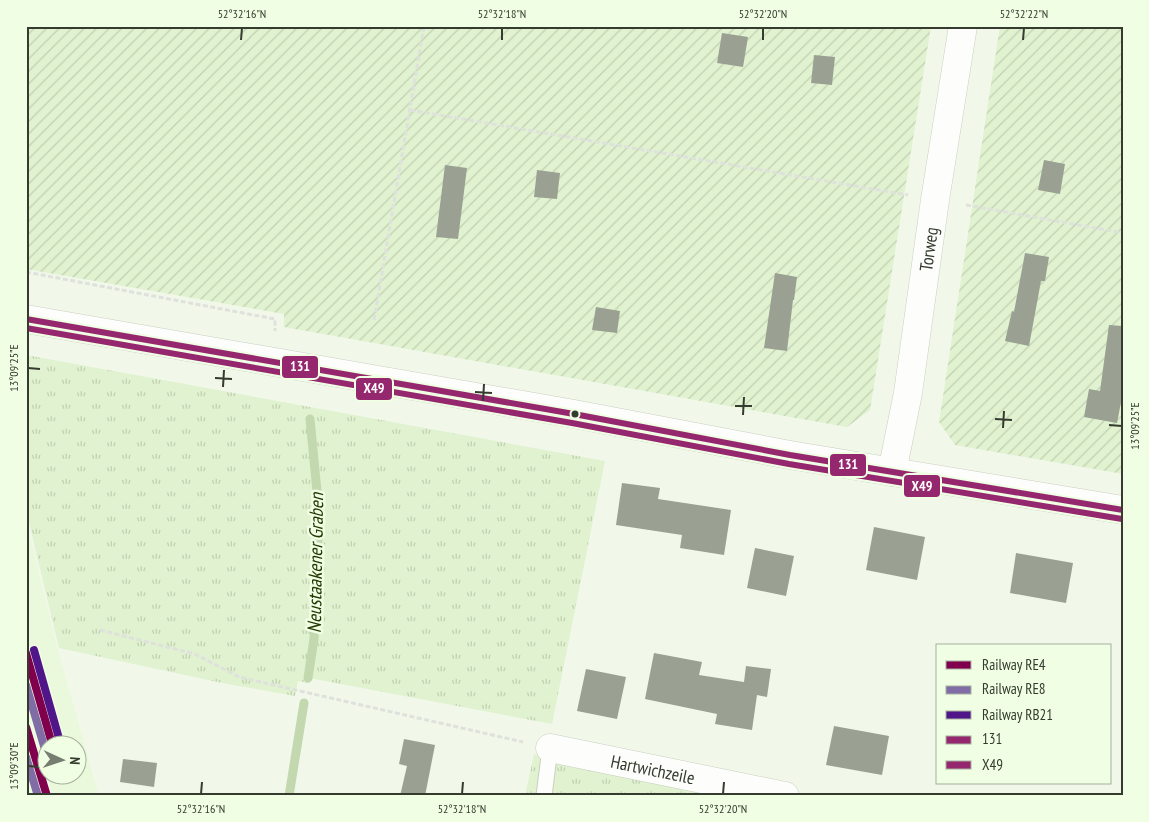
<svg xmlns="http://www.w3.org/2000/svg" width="1149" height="822" font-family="'PT Sans Narrow',sans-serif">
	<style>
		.built { fill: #eaf9dc; fill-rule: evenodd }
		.grass { fill: url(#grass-tufts) }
		.garden { fill: url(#garden-furrows) }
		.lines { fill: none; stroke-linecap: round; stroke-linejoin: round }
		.stream { stroke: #c3d8af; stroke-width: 9 }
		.building { fill: #9aa192 }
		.service-casing { stroke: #c9cfc2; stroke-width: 17 }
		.minor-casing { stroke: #c9cfc2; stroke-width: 29 }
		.tertiary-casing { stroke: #c9cfc2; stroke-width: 29 }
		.path { stroke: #dee1dc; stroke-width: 3; stroke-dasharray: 5 2.5; stroke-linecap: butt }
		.service { stroke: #fdfefc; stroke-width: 15 }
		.minor { stroke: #fdfefc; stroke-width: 28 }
		.tertiary { stroke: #fdfefc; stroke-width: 28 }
		.bus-1-casing { stroke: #f0fee4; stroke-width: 10 }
		.bus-2-casing { stroke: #f0fee4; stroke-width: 10 }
		.bus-1 { stroke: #95276e; stroke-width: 6 }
		.bus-2 { stroke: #95276e; stroke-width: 6 }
		.rail-1-casing { stroke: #f0fee4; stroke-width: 11 }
		.rail-2-casing { stroke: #f0fee4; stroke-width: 11 }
		.rail-3-casing { stroke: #f0fee4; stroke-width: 11 }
		.rail-1 { stroke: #80004d; stroke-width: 8 }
		.rail-2 { stroke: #816da6; stroke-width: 8 }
		.rail-3 { stroke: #501689; stroke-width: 8 }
		.ticks { fill: none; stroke: #353b2e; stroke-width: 2 }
		.bus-dot { fill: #353b2e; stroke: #f0fee4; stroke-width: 2 }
		.labels { text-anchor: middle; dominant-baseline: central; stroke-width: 5; stroke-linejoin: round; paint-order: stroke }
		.street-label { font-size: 18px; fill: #353b2e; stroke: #f0fee4 }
		.water-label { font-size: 19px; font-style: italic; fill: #223800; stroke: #f0fee4 }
		.line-badge { stroke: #f0fee4; stroke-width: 2 }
		.badge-label { font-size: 14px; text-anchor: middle; font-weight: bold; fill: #fff }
		.neatline { fill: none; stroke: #353b2e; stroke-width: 2 }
		.ticks-label { font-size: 12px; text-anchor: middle; fill: #353b2e }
	</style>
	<defs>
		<pattern id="grass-tufts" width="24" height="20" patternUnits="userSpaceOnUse" patternTransform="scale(1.25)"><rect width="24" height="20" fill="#e0f2cf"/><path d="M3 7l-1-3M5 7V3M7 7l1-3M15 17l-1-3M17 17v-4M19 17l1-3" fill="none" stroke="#c1d0b2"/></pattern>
		<pattern id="garden-furrows" width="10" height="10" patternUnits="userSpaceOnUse" patternTransform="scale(1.25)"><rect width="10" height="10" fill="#e0f2cf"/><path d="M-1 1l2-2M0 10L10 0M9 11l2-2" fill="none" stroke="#c1d0b2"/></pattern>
	</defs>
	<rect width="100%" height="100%" fill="#f1f8ea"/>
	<path class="built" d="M26,521L57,647L99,796H26ZM48,744H78V774H48Z"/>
	<path class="grass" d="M26,355L605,461L552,724L309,678L308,683L298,681L295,696L227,684L59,648L26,510Z
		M534,754L738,796H525Z"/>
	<path class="garden" d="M26,26H931L870,410L847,427L284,327V314L26,269Z
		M1000,26H1123V474L955,445L939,422Z"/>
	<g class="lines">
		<path class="stream" d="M308,678L314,639L319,512L310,419
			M289,796L304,703"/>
	</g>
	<path class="building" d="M722,33L748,37L743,67L717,63Z
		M814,55L835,57L832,85L811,83Z
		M1044,160L1065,164L1060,194L1038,190Z
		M445,165L467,168L458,239L436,237Z
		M537,170L560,173L557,199L534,197Z
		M1025,253L1049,257L1045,281H1041L1029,346L1005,341L1012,311L1014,312Z
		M775,273L797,277L794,300H793L787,351L764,348Z
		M596,307L620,311L617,333L592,330Z
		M1109,325L1123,326V392L1117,423L1084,417L1089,389L1100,391Z
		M622,483L660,488L658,499L731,510L724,555L680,548L682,535L616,525Z
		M874,527L925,537L917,580L866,570Z
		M755,548L794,556L786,596L747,588Z
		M1016,553L1073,563L1066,603L1010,593Z
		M654,653L702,662L699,675L744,682L746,666L771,669L767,697L757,695L752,730L715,724L717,714L645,699Z
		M586,669L626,677L617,719L577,711Z
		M834,726L889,736L882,775L826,765Z
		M404,739L435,745L425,796H400L407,766L399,764Z
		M123,759L157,763L154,787L120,782Z"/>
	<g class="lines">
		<defs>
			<path id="service" d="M544,796L550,748"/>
			<g id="minor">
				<path id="s1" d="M892,472L908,393L935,200L963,26"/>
				<path id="s2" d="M550,748L785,796"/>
			</g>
			<path id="tertiary" d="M26,319L574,414L790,455L1123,510"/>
		</defs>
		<use href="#service" class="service-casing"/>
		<use href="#minor" class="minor-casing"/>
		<use href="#tertiary" class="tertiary-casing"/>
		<path class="path" d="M410,110L908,195
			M966,205L1123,233
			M26,272L275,319V331
			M374,320L424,26
			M100,630L195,654L239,677L523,742"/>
		<use href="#service" class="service"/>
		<use href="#minor" class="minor"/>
		<use href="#tertiary" class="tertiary"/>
		<defs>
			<path id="bus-1" d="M26,319L574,414L790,455L1123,510"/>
			<path id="bus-2" d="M26,328L572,423L789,464L1122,519"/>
		</defs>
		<use href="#bus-1" class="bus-1-casing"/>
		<use href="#bus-2" class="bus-2-casing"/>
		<use href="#bus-1" class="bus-1"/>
		<use href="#bus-2" class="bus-2"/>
		<defs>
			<path id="rail-1" d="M26,653L52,744
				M26,727L47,796"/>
			<path id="rail-2" d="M26,685L44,746
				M26,757L38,796"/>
			<path id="rail-3" d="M34,650L60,742"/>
		</defs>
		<use href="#rail-1" class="rail-1-casing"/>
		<use href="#rail-2" class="rail-2-casing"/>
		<use href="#rail-3" class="rail-3-casing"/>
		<use href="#rail-1" class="rail-1"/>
		<use href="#rail-2" class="rail-2"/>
		<use href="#rail-3" class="rail-3"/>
	</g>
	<path class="ticks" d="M241,40L242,28M502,40V28M763,40V28M1023,40L1024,28M28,368L40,369M215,378L232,379M223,387L224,370M475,392L492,393M483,401L484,384M735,406H752M743,415L744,397M995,419L1012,420M1109,425L1122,426M1003,428L1004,411M28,766L40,767M201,794L202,782M462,794L463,782M723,794L724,782"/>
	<circle class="bus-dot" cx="575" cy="414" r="4.5"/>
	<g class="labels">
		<g class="street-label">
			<text stroke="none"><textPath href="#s1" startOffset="226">Torweg</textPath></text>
			<text stroke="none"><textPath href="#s2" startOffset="105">Hartwichzeile</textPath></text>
		</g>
		<g class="water-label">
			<text transform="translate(315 563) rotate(-89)">Neustaakener Graben</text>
		</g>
	</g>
	<g class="line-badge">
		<rect x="281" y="355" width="38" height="24" rx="5" fill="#95276e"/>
		<rect x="355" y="377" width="38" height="24" rx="5" fill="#95276e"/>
		<rect x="829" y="453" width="38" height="24" rx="5" fill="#95276e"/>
		<rect x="903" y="474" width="38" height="24" rx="5" fill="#95276e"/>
	</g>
	<g class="badge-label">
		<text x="300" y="371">131</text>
		<text x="374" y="393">X49</text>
		<text x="848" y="469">131</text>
		<text x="922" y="491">X49</text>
	</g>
	<rect width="1149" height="822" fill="none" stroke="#f0fee4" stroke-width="55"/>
	<rect x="936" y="644" width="175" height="140" fill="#f0fee4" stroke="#a5b09b"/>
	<rect x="946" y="661" width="25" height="8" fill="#80004d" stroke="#a5b09b"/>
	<text x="982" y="670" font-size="15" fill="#353b2e">Railway RE4</text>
	<rect x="946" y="686" width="25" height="8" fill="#816da6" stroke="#a5b09b"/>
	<text x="982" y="694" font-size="15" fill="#353b2e">Railway RE8</text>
	<rect x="946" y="711" width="25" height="8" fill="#501689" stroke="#a5b09b"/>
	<text x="982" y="720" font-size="15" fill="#353b2e">Railway RB21</text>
	<rect x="946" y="736" width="25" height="8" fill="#95276e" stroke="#a5b09b"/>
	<text x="982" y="744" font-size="15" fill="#353b2e">131</text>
	<rect x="946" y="761" width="25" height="8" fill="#95276e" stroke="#a5b09b"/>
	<text x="982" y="770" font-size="15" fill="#353b2e">X49</text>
	<g transform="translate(62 760) rotate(93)"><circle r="24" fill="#f0fee4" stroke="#a5b09b"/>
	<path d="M0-4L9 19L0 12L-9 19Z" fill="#777d70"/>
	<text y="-8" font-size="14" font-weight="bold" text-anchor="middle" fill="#353b2e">N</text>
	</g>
	<rect x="28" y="28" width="1094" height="766" class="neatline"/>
	<g class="ticks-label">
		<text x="242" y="18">52°32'16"N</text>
		<text x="502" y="18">52°32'18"N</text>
		<text x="763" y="18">52°32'20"N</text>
		<text x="1024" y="18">52°32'22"N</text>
		<text transform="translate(14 368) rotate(-90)" y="4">13°09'25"E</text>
		<text transform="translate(1135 426) rotate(-90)" y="4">13°09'25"E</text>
		<text transform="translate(14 766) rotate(-90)" y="4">13°09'30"E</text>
		<text x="201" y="813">52°32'16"N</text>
		<text x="462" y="813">52°32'18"N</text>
		<text x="723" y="813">52°32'20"N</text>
	</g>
</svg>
